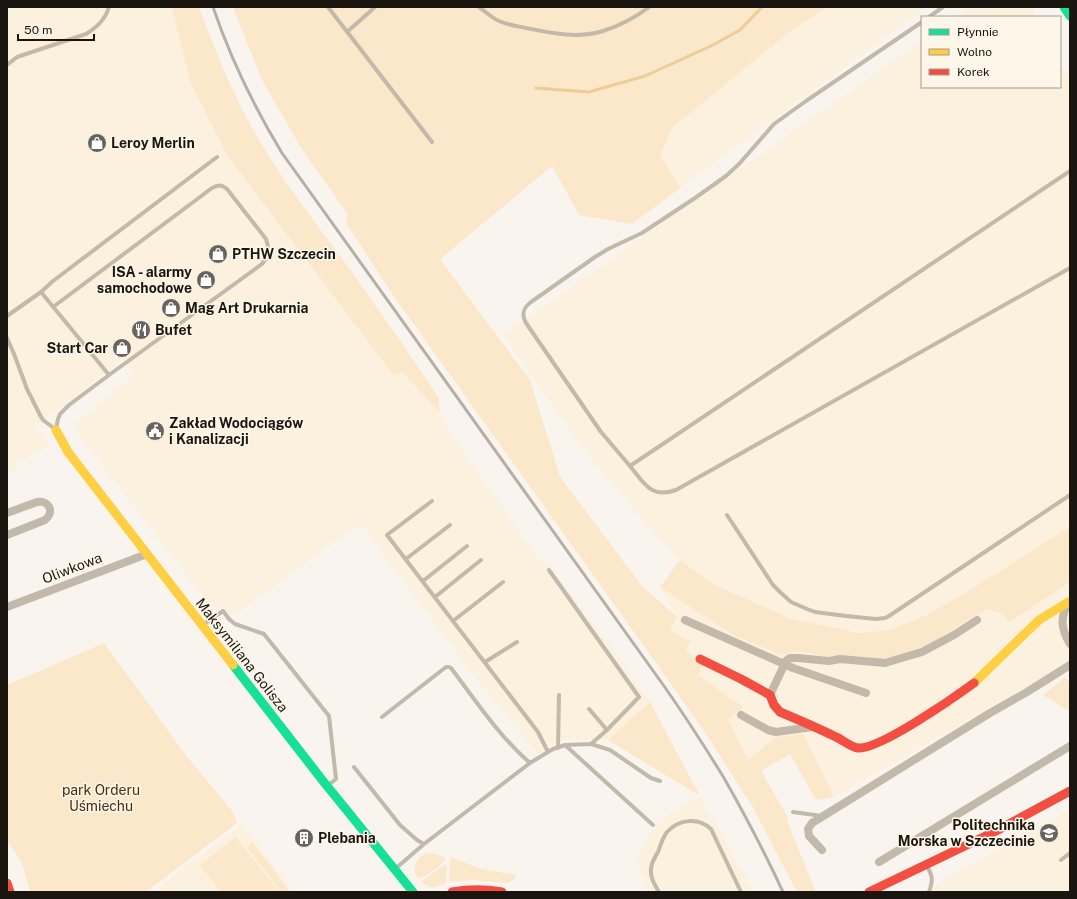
<svg xmlns="http://www.w3.org/2000/svg" width="1077" height="899" font-family="'Public Sans',sans-serif">
	<style>
		.built { fill: #fcf0de }
		.green { fill: #fbe7c9 }
		.lines { fill: none; stroke-linecap: round; stroke-linejoin: round }
		.stream { stroke: #eecc98; stroke-width: 3 }
		.lane { stroke: #c2b9aa; stroke-width: 4 }
		.street { stroke: #c2b9aa; stroke-width: 8 }
		.fast { stroke: #16e098; stroke-width: 9 }
		.slow { stroke: #ffcf43; stroke-width: 9 }
		.jam { stroke: #f24e42; stroke-width: 9 }
		.rail { stroke: #b7afa6; stroke-width: 3 }
		.labels { text-anchor: middle; dominant-baseline: central; stroke-width: 3; stroke-linejoin: round; paint-order: stroke }
		.poi-label { font-size: 14px; font-weight: bold; fill: #1a160f; stroke: #fef6e9; text-anchor: start }
		.street-label { font-size: 14px; fill: #1a160f; stroke: #fef6e9 }
		.park-label { font-size: 14px; fill: #432f0f; stroke: #fef6e9 }
	</style>
	<rect width="100%" height="100%" fill="#f9f5ee"/>
	<path class="built" d="M7,7H172L191,84L228,156L394,376L402,372L439,412L452,436L541,562L551,568L611,647L650,702L608,740H561L538,754L458,655L361,523L235,615L213,608L73,427L82,418L135,375L123,359L36,426L38,431L49,445L36,454L19,461L15,470L7,474Z
		M827,7H926L680,188L660,155L672,128L787,33Z
		M971,7H1033L1034,9L1035,17H957Z
		M922,41V87H1060V65L1067,76L1070,77V528L967,592L931,613L891,630L859,633L791,619L713,584L680,560L653,532L578,442L503,335Z
		M1070,582V661L834,797L803,734L776,737L748,760L730,726L728,718L743,707L697,674L686,650L670,630L677,617L660,587L733,635L782,655L798,651L829,657L922,649L986,609L1001,613L1010,622Z
		M700,796L749,882L753,892H648L637,862L650,833L666,816Z
		M1070,809V892H934L936,885Z
		M242,824L294,892H153Z"/>
	<path class="green" d="M172,7H199C217,56 237,105 265,150C294,197 330,241 362,286C388,323 414,361 439,398V412L402,372L394,376L228,156L191,84Z
		M233,7H827L789,32L672,128L660,155L680,188L632,224L579,215L552,166L440,259L530,380L560,477L642,586L677,617L670,630L690,641L686,650L702,666L698,675L743,707L728,719L748,760L776,737L803,734L834,797L816,800L790,754L761,771L787,816L788,823L816,892H797L752,806L706,734L644,646L395,298L346,223L348,215L300,146L261,78Z
		M1070,527V582L1010,622L1001,613L986,609L922,649L885,660L840,655L829,657L798,651L782,655L733,635L660,587L680,560L713,584L791,619L859,633L891,630L931,613L967,592Z
		M104,643L188,758L233,812L237,823L146,892H30L22,863L7,841V685Z
		M1065,677L1070,683V712L1043,695Z
		M650,702L700,796L608,740Z
		M236,837L279,892H221L200,865Z
		M252,842L290,892H281L247,847Z
		M427,853L436,854L446,858L440,866L422,878H418C411,869 416,857 427,853Z
		M451,857L478,868L517,875L511,882L508,883L473,880L450,882L449,880L450,860Z
		M444,865L447,866L446,882L445,884L432,888L421,882Z"/>
	<g class="lines">
		<path class="stream" d="M536,88L589,92L645,76L713,45L740,30L762,7"/>
		<path class="lane" d="M328,7L432,142
			M479,7C486,12 492,18 499,21C508,25 517,26 526,28C551,33 578,39 603,31C619,26 636,17 649,7
			M929,17L943,7
			M922,22L806,101L774,124L739,164L726,176L695,198L642,233L608,249L595,257L531,302C523,308 521,314 526,323L601,432L630,466L1070,171
			M347,32L375,7
			M7,65L17,57L86,34C97,27 105,20 109,7
			M41,292L109,375
			M53,307L212,188C218,185 221,184 227,189L266,239C270,250 269,255 262,264L109,375L69,405L60,414L58,419L56,429
			M7,316L41,292L53,281L217,157
			M7,338L14,354L27,389L40,415L43,420L55,429
			M630,466C644,483 651,499 676,490L1070,268
			M432,501L387,535L538,732L548,752
			M727,515L773,585L780,592L791,602L807,609L815,612L846,616L876,619L885,618L889,616L1070,495
			M406,559L450,525
			M549,570L639,697L607,730
			M423,581L467,546
			M435,597L481,560
			M453,621L503,582
			M204,624L223,611L229,619L235,624L264,634L321,706L329,716L336,779L327,786
			M485,662L517,642
			M589,709L607,730L591,744
			M382,717L446,667H449L451,668C476,701 499,736 530,763
			M565,745L653,825
			M558,748L559,695
			M354,767L400,825L417,840L424,844
			M793,812L822,816
			M1061,860L1070,853
			M927,866C933,877 933,880 929,892
			M395,869L424,844L530,763L553,749L565,745L591,744L610,750L651,778L660,781
			M659,892C655,885 650,878 651,869C651,863 655,857 658,852C660,846 663,837 667,832C679,819 698,817 711,829L741,892"/>
		<path class="street" d="M7,513L37,502C49,500 55,512 45,520L7,535
			M1070,602C1059,616 1061,629 1070,644
			M7,607L147,554
			M685,620L793,668L866,693
			M770,695L786,661L790,658H798L829,661L840,659L885,663L922,652L954,635L977,620
			M741,715L768,730L776,732L812,727
			M822,850L809,836L808,829L812,823L990,713L1027,692L1070,665
			M879,862L1070,746"/>
		<path class="fast" d="M1064,7L1070,16
			M233,665L323,781L413,892"/>
		<path class="slow" d="M56,430L68,452L233,665
			M974,683L1039,620L1070,601"/>
		<path class="jam" d="M700,659L741,679L770,695L774,705L780,712C799,720 818,728 836,737C843,740 850,747 858,748C879,750 955,697 974,683
			M7,883L10,892
			M452,892C469,889 485,889 502,892
			M869,892L996,831L1070,791"/>
		<path class="rail" d="M213,7C231,60 253,105 282,153L664,686C685,716 705,747 724,778C745,815 765,853 783,892"/>
	</g>
	<defs>
		<symbol id="shop-disc" viewBox="-11 -11 22 22"><circle r="9.5" fill="#68645d" stroke="#fef6e9"/><path d="M-5-2.5h2.3a2.7 3.5 0 0 1 5.4 0H5L5.5 6h-11ZM-1.5-2.5h3a1.5 2.3 0 0 0-3 0Z" fill="#fff"/></symbol>
		<symbol id="restaurant-disc" viewBox="-11 -11 22 22"><circle r="9.5" fill="#68645d" stroke="#fef6e9"/><path d="M-5-6h1v4h1v-4h1v4h1v-4h1v5L-1.5 .5V6h-2V.5L-5-1ZM5-6V6H3V1.5H1.5Q1.5-4 5-6Z" fill="#fff"/></symbol>
		<symbol id="civic-disc" viewBox="-11 -11 22 22"><circle r="9.5" fill="#68645d" stroke="#fef6e9"/><path d="M-.6-6.5H3V-4.5H.6V-3L4-1V1h2V6H-6V1h2V-1L-.6-3ZM-1.2 2.5V6h2.4V2.5Z" fill="#fff"/></symbol>
		<symbol id="university-disc" viewBox="-11 -11 22 22"><circle r="9.5" fill="#68645d" stroke="#fef6e9"/><path d="M0-5L7-2L0 1L-7-2ZM-4 1L0 2.5L4 1V4Q0 6-4 4Z" fill="#fff"/></symbol>
		<symbol id="building-disc" viewBox="-11 -11 22 22"><circle r="9.5" fill="#68645d" stroke="#fef6e9"/><path d="M-4-6H4V6H1V3H-1V6H-4ZM-2.5-4.3h1.7v1.8h-1.7ZM.8-4.3h1.7v1.8H.8ZM-2.5-1h1.7V.8h-1.7ZM.8-1h1.7V.8H.8Z" fill="#fff"/></symbol>
	</defs>
	<g fill-rule="evenodd">
		<use href="#shop-disc" x="86" y="132" width="22" height="22"/>
		<use href="#shop-disc" x="207" y="243" width="22" height="22"/>
		<use href="#shop-disc" x="195" y="269" width="22" height="22"/>
		<use href="#shop-disc" x="160" y="297" width="22" height="22"/>
		<use href="#restaurant-disc" x="130" y="319" width="22" height="22"/>
		<use href="#shop-disc" x="111" y="337" width="22" height="22"/>
		<use href="#civic-disc" x="144" y="420" width="22" height="22"/>
		<use href="#university-disc" x="1038" y="822" width="22" height="22"/>
		<use href="#building-disc" x="293" y="827" width="22" height="22"/>
	</g>
	<g class="labels">
		<g class="poi-label">
			<text x="111" y="143">Leroy Merlin</text>
			<text x="232" y="254">PTHW Szczecin</text>
			<text x="192" y="272" text-anchor="end">ISA - alarmy<tspan x="192" dy="16">samochodowe</tspan></text>
			<text x="185" y="308">Mag Art Drukarnia</text>
			<text x="155" y="330">Bufet</text>
			<text x="108" y="348" text-anchor="end">Start Car</text>
			<text x="169" y="423">Zakład Wodociągów<tspan x="169" dy="16">i Kanalizacji</tspan></text>
			<text x="1035" y="825" text-anchor="end">Politechnika<tspan x="1035" dy="16">Morska w Szczecinie</tspan></text>
			<text x="318" y="838">Plebania</text>
		</g>
		<g class="street-label">
			<text transform="translate(72 568) rotate(-21)">Oliwkowa</text>
			<text transform="translate(242 655) rotate(52)">Maksymiliana Golisza</text>
		</g>
		<g class="park-label">
			<text x="101" y="790">park Orderu<tspan x="101" dy="16">Uśmiechu</tspan></text>
		</g>
	</g>
	<rect width="1077" height="899" fill="none" stroke="#1a160f" stroke-width="16"/>
	<rect x="921" y="16" width="140" height="72" fill="#fef6e9" stroke="#a39c92"/>
	<rect x="929" y="29" width="20" height="6" fill="#16e098" stroke="#a39c92"/>
	<text x="957" y="36" font-size="12" fill="#1a160f">Płynnie</text>
	<rect x="929" y="49" width="20" height="6" fill="#ffcf43" stroke="#a39c92"/>
	<text x="957" y="56" font-size="12" fill="#1a160f">Wolno</text>
	<rect x="929" y="69" width="20" height="6" fill="#f24e42" stroke="#a39c92"/>
	<text x="957" y="76" font-size="12" fill="#1a160f">Korek</text>
	<path d="M18 34v6h76v-6" fill="none" stroke="#1a160f" stroke-width="2"/>
	<text x="24" y="34" font-size="12" fill="#1a160f" stroke="#fef6e9" stroke-width="3" paint-order="stroke">50 m</text>
</svg>
